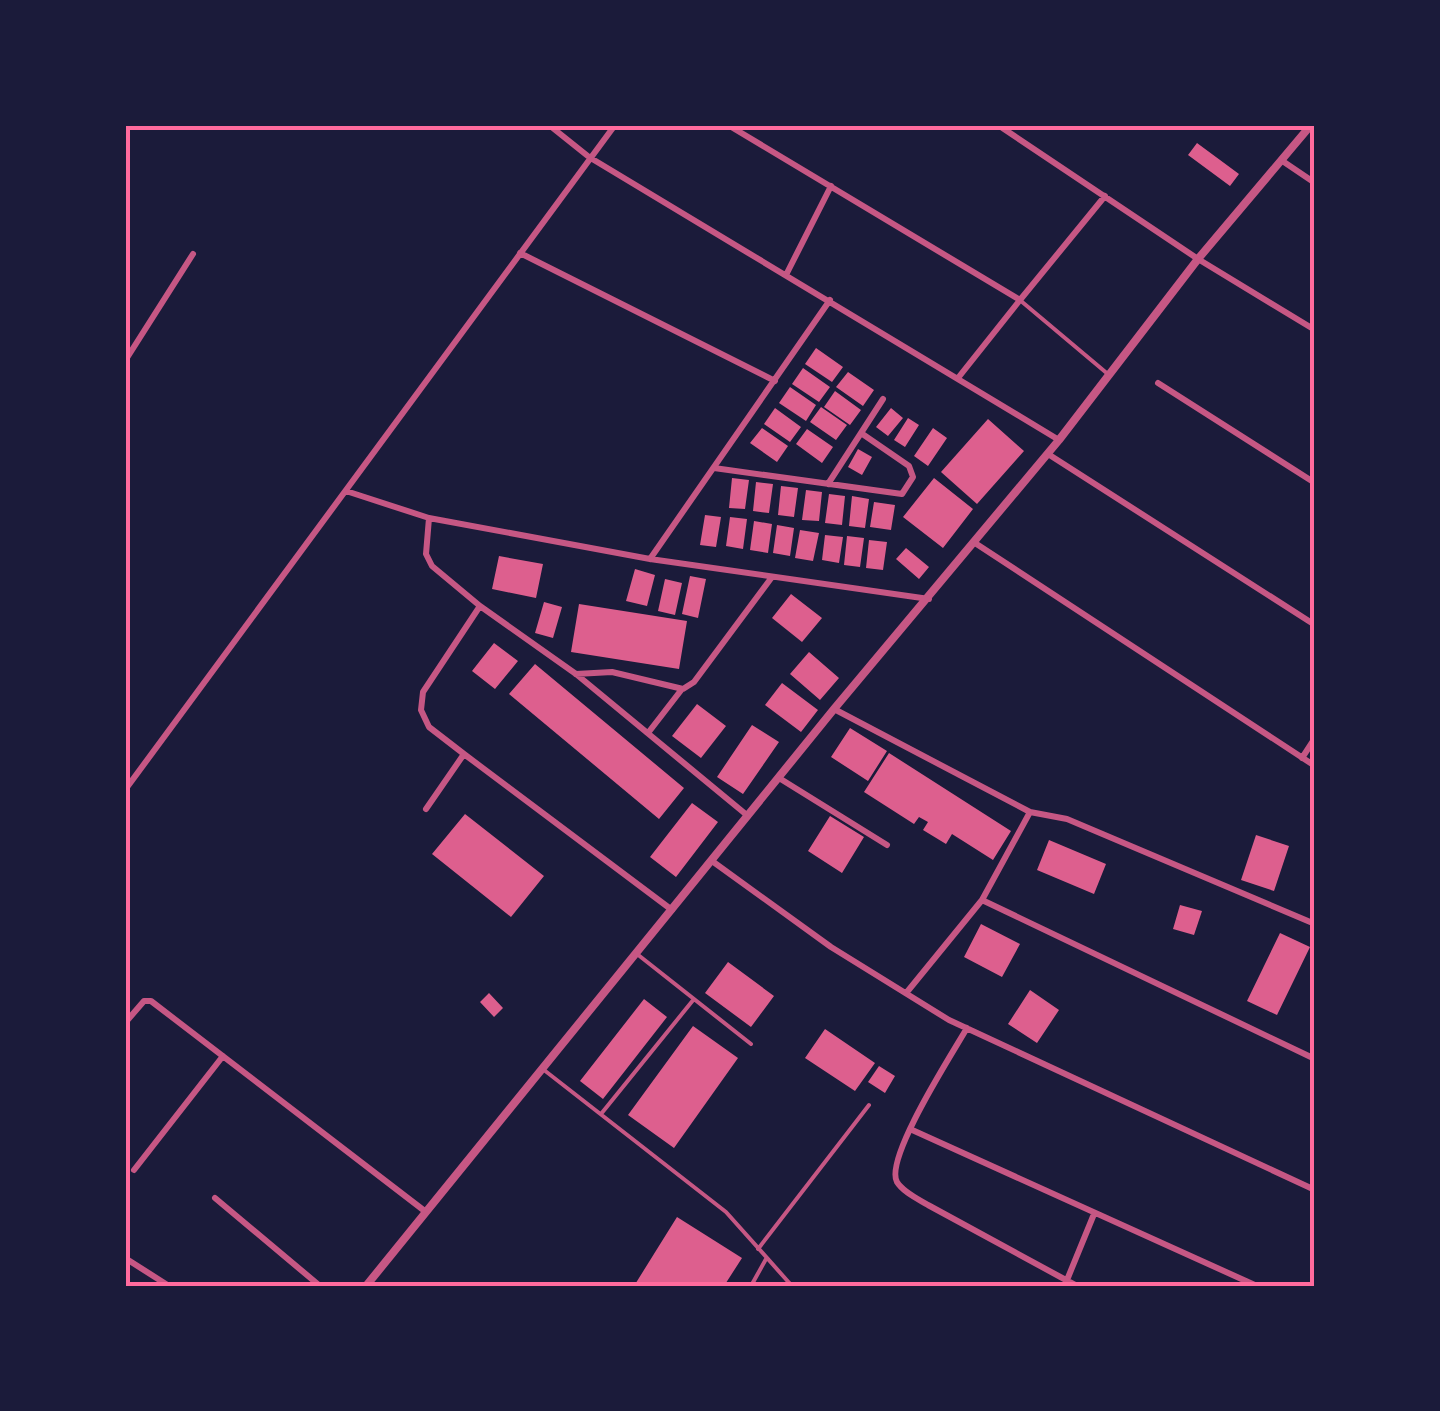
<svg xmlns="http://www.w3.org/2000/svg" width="1440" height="1411" font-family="'PT Sans Narrow',sans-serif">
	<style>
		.building { fill: #dd5f8e }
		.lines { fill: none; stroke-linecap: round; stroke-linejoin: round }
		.service { stroke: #c65784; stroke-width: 4 }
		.minor { stroke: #c65784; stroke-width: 6 }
		.tertiary { stroke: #c65784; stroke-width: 8 }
		.neatline { fill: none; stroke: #ff6b9d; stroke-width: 4 }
	</style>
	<rect width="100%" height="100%" fill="#1b1b3a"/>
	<path class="building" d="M1197,143L1239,174L1230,186L1188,155Z
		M816,348L843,367L832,382L805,364Z
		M803,368L830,387L819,402L792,384Z
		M848,372L874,390L863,406L836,387Z
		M790,387L816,405L806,421L779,403Z
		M835,391L861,410L850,425L824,407Z
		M821,407L847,425L836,440L810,422Z
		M775,408L801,427L790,442L764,424Z
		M891,408L903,418L888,436L876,427Z
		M908,418L919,425L905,447L894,440Z
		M988,419L1024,451L977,504L941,472Z
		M762,428L788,446L777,462L750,443Z
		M933,428L947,438L928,466L914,456Z
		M807,429L833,447L822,463L796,444Z
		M858,449L872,457L862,475L848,467Z
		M732,478L749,480L745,509L729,508Z
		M934,478L973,509L943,548L903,517Z
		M756,482L773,484L769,513L753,511Z
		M781,486L798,488L794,517L778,515Z
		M806,490L822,492L819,521L802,520Z
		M829,494L845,496L842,525L825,523Z
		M852,496L869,499L865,528L849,526Z
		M874,502L895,505L891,530L870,527Z
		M705,515L721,517L716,547L700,545Z
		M730,517L747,519L743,549L726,546Z
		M754,521L772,524L768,553L750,550Z
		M777,525L794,528L790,556L773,553Z
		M800,530L819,533L813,561L795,558Z
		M825,535L843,537L839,563L822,560Z
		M847,536L864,538L860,567L844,565Z
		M869,540L887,542L883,570L866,568Z
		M906,548L929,567L919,579L896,559Z
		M499,556L543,564L536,598L492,589Z
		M635,569L655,575L647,606L626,601Z
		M690,576L706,579L698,618L682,614Z
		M665,579L682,583L675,615L658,611Z
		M791,594L822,618L802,642L772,618Z
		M544,602L562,607L553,638L535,633Z
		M579,604L687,621L679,669L571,652Z
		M494,643L518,661L495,689L472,671Z
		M809,652L839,678L820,700L790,674Z
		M535,664L684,788L659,819L509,694Z
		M782,683L818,710L801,732L765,705Z
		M697,704L726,726L701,758L672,736Z
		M752,725L779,742L743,794L717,777Z
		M850,728L887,751L868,781L831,757Z
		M889,753L1011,831L993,860L952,834L946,844L923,830L928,822L919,817L914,824L864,792Z
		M692,803L718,822L676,877L650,857Z
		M465,814L544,876L511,917L432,854Z
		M830,816L864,837L842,873L808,851Z
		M1256,835L1289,846L1274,891L1241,880Z
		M1049,840L1106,864L1094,894L1037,870Z
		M1180,905L1202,911L1194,935L1173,929Z
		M981,924L1020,944L1002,977L964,957Z
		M1280,933L1310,947L1277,1015L1247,1001Z
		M728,962L774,996L751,1027L705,993Z
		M1030,990L1059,1010L1037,1043L1008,1024Z
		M489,993L503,1008L494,1017L480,1002Z
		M644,999L667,1017L603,1099L580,1081Z
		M693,1026L738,1058L674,1148L628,1115Z
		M825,1029L875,1063L855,1091L805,1058Z
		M879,1066L895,1076L885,1093L868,1082Z
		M677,1217L742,1258L724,1286H634Z"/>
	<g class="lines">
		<path class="service" d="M1021,301L1109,375
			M637,954L751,1044
			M544,1070L726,1212L792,1286
			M601,1114L694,999
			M758,1249L869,1105
			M751,1286L766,1259"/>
		<path class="minor" d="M549,125L589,157L1059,440
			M728,125L1020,300L1105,196
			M998,125L1198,259L1315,330
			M1281,160L1315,183
			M520,253L775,381
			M787,273L831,186
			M125,361L193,254
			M958,378L1020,300
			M1158,383L1315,483
			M1048,454L1315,625
			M714,468L902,494L913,477L909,466L861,433
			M828,484L883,399
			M346,491L429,518L650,559L929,599
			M429,518L426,554L432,566L480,606L576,674L748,816
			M975,543L1315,766
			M650,559L830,300
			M576,674L612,672L683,689L694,682L772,577
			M834,709L1030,812L1067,819L1315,924
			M648,733L682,689
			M464,754L429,727L421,710L423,692L480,606
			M1302,758L1315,738
			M779,778L887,845
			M125,790L615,125
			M426,809L464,754L672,910
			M712,861L831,947L949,1020L1315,1190
			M982,900L1315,1059
			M907,992L982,900L1030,812
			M125,1023L144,1001H151L426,1212
			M967,1028C952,1054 884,1159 897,1182C903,1192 918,1199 928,1205L1077,1286
			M910,1129L1257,1286
			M134,1170L223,1056
			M215,1198L320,1286
			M125,1258L169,1286
			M1067,1280L1094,1214"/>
		<path class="tertiary" d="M366,1286L834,709L1059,440L1198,259L1311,125"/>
	</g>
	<rect width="1440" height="1411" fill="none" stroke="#1b1b3a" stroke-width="255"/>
	<rect x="128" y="128" width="1184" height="1156" class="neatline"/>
</svg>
